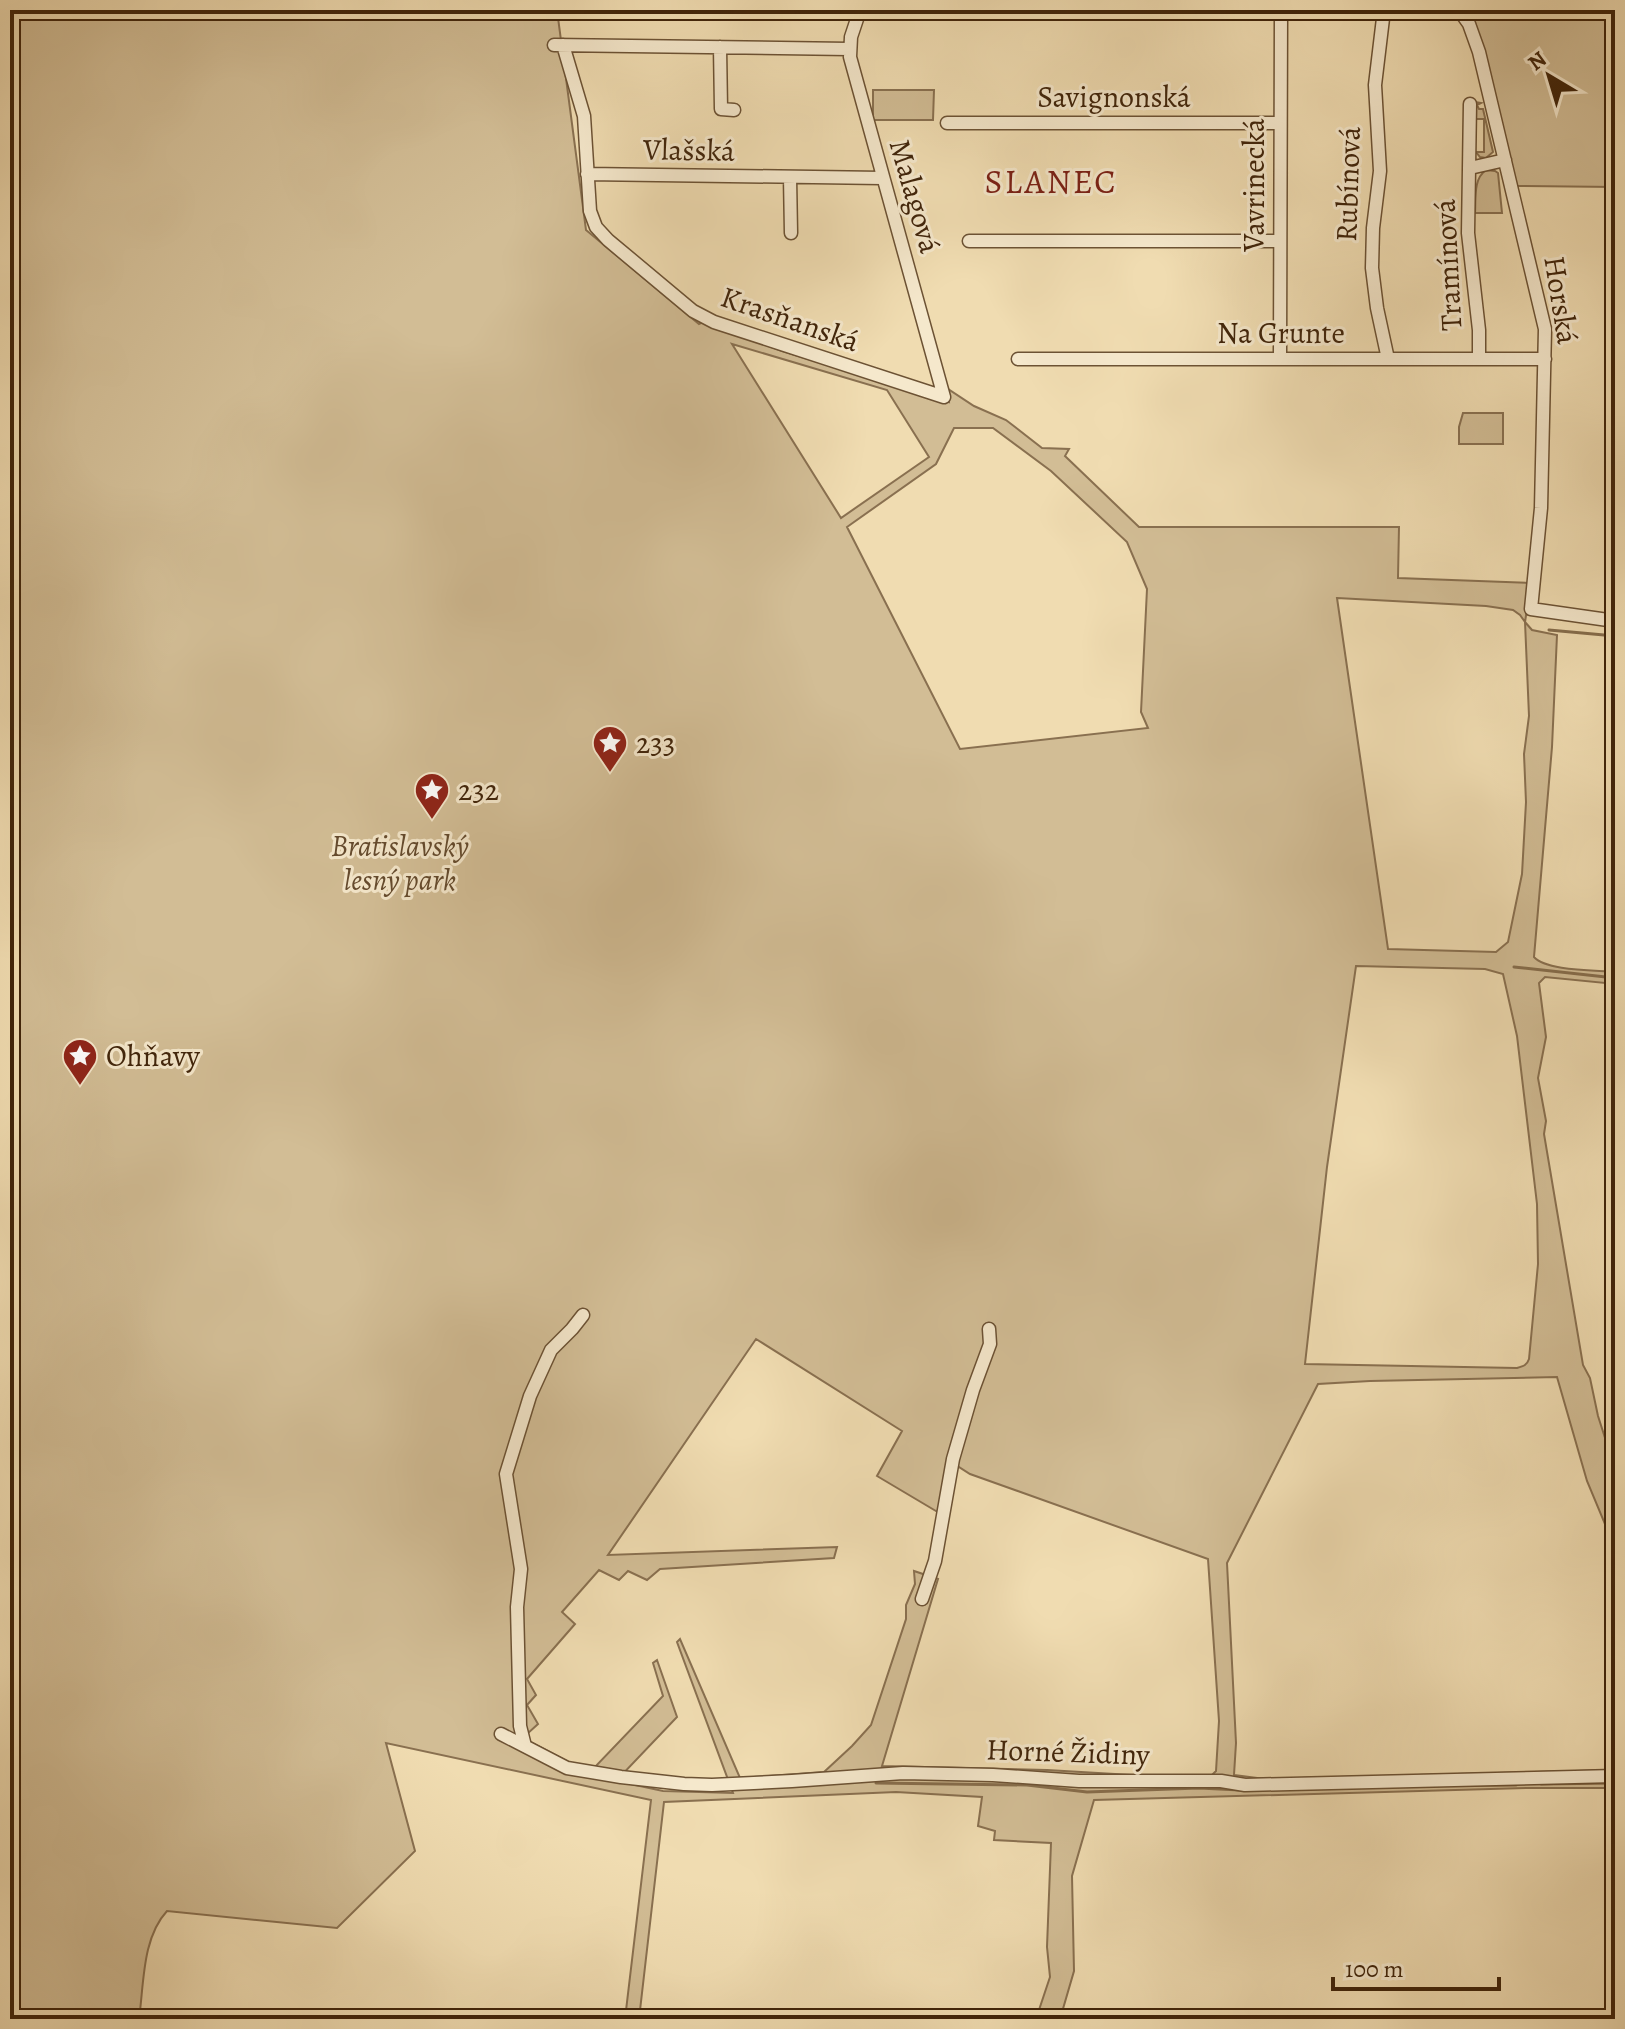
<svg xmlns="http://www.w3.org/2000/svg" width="1625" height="2029" font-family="Alegreya,serif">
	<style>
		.green { fill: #d2bd95; stroke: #897050; stroke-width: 2; fill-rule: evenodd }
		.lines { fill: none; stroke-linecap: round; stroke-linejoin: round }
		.stream { stroke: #866d4c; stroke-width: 3 }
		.minor-casing { stroke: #6c5234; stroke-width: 15 }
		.minor { stroke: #f5e8cc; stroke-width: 12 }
		.labels { text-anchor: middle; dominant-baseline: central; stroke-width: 6; stroke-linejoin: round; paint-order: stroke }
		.street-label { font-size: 30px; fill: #40240a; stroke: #f5e8cc }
		.poi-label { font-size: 30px; fill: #40240a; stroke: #f5e8cc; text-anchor: start }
		.park-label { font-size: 30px; font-style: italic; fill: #644a2d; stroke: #f5e8cc }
		.quarter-label { font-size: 34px; letter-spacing: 2px; fill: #7a1f14; stroke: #f5e8cc }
	</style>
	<rect width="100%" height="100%" fill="#f0dcb1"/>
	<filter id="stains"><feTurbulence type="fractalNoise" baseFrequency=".0025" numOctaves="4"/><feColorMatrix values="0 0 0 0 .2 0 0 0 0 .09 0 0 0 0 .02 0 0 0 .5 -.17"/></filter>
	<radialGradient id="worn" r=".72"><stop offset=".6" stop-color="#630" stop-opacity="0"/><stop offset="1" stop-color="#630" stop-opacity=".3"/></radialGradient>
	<path class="green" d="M10,10H557L586,230L699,324L703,322L782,351L949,402L948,389L974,406L1006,420L1042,448L1069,449L1065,456L1139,527H1399L1398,578L1531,583L1525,622L1532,630L1557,635L1552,747L1534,957C1546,971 1596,970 1615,972V984L1545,977L1539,983L1546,1037L1538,1078L1546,1121L1544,1134L1583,1365L1590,1378L1598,1416L1615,1469V1548L1587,1481L1557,1377L1370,1381L1318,1384L1227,1563L1236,1743L1234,1775L1265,1779L1615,1770V1788H1528L1094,1800L1072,1876L1074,1971L1060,2019H1036L1050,1977L1047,1947L1051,1843L994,1840L995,1831L978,1826L982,1797L896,1792L664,1802L639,2019H625L651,1800L386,1743L415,1851L337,1928L167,1911C142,1938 144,1984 139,2019H10ZM732,344L887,390L929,457L841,518ZM954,428H993L1051,471L1127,542L1147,589L1141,712L1148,728L960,749L847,527L936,464ZM1337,598L1486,606L1513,610L1520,615L1525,622L1529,716L1524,754L1526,802L1522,874L1508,942L1496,952L1388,949ZM1356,966L1485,969L1503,974L1517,1036L1537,1204L1538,1264L1529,1359C1527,1365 1524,1366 1517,1368L1305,1364L1327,1167ZM756,1339L902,1431L877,1476L941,1514L951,1462L970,1474L1208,1559L1219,1721L1216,1771L1212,1775L1149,1776L1047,1770L882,1766L938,1579L914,1571L915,1584L906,1605V1619L871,1725L852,1746L824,1772L740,1778L680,1639L677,1642L733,1793L663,1791L616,1781L677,1717L657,1660L653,1663L663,1696L595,1767L570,1763L529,1741L527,1734L538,1724L527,1705L536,1695L527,1679L575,1624L562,1612L599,1570L619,1580L628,1571L647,1580L660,1569L834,1558L837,1547L608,1555Z
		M1464,10L1615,13V187L1515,186Z
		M873,90H934L933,120H873Z
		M1475,102L1481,103L1477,105L1479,109H1483L1493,152L1486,158L1480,157L1476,152H1484V119H1476Z
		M1486,170L1495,171L1498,173L1502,213H1475C1476,199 1473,179 1486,170Z
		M1463,413H1503V444H1459V427Z"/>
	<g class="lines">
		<path class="stream" d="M1549,630L1615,636
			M1514,967L1615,978
			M876,1783L1027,1785L1087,1792L1199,1788L1240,1790
			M1541,1784L1615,1783
			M1475,1785H1516"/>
		<defs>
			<path id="minor" d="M860,10L851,37L850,57L944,397
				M1384,10L1375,85L1380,171L1373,228L1372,268L1377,308L1388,359
				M1459,10L1469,24L1479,52L1545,329L1541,508L1531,609L1615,621
				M554,45L849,49
				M563,45L584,116L590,211L596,227L608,240L693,311L714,322L944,397
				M720,47L721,109L734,110
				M1470,104L1468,233L1479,330V359
				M947,123H1280
				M1470,168L1505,160
				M587,174L882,178
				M790,177L791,233
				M969,241H1280
				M1018,359H1545
				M1280,359L1281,10
				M922,1599L935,1561L953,1459L973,1390L990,1344L989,1329
				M501,1734L567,1768L621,1777L684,1784L712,1785L792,1781L903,1773L993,1775L1079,1781H1221L1245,1785L1615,1776
				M525,1746L520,1726L517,1607L521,1569L506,1474L530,1396L551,1350L572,1329L583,1315
				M1612,2019L1615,2018"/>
		</defs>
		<use href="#minor" class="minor-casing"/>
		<use href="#minor" class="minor"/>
	</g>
	<defs>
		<symbol id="sight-pin" viewBox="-11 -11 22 30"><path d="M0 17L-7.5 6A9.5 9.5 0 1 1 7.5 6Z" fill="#8f2418" stroke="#f5e8cc"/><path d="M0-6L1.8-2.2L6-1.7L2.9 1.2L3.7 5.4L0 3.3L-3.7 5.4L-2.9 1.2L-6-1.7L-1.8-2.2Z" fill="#fff"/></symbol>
	</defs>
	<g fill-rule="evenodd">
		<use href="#sight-pin" x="590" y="723" width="40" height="54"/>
		<use href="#sight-pin" x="412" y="770" width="40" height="54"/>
		<use href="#sight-pin" x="60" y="1036" width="40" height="54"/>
	</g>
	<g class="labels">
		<g class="street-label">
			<text x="1114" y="97">Savignonská</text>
			<text transform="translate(689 150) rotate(1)">Vlašská</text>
			<text transform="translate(1348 184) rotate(-88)">Rubínová</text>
			<text transform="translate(1254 185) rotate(-90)">Vavrinecká</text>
			<text transform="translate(915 196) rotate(74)">Malagová</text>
			<text transform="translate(1448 265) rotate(-93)">Tramínová</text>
			<text transform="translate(1561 300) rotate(81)">Horská</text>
			<text transform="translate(790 319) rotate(19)">Krasňanská</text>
			<text x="1281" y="333">Na Grunte</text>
			<text transform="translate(1068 1752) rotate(2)">Horné Židiny</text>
		</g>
		<g class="poi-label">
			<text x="636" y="743">233</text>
			<text x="458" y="790">232</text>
			<text x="106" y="1056">Ohňavy</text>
		</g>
		<g class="park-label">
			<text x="400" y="846">Bratislavský<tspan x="400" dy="34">lesný park</tspan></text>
		</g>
		<g class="quarter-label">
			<text x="1051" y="181">SLANEC</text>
		</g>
	</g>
	<rect width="1625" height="2029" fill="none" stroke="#f0dcb1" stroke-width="40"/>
	<rect x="12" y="12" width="1601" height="2005" fill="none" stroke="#40240a" stroke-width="4"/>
	<rect x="20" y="20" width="1585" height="1989" fill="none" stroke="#40240a" stroke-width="2"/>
	<g transform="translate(1549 76) rotate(322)" stroke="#f5e8cc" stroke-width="6" paint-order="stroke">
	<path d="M0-6L14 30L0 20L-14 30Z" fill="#40240a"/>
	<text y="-12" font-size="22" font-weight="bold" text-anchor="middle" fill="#40240a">N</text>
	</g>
	<path d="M1333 1977v12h166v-12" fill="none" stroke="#40240a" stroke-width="4"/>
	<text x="1345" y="1977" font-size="24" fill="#40240a" stroke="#f5e8cc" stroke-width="6" paint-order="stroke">100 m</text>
	<rect width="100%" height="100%" filter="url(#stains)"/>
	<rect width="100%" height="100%" fill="url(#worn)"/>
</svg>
